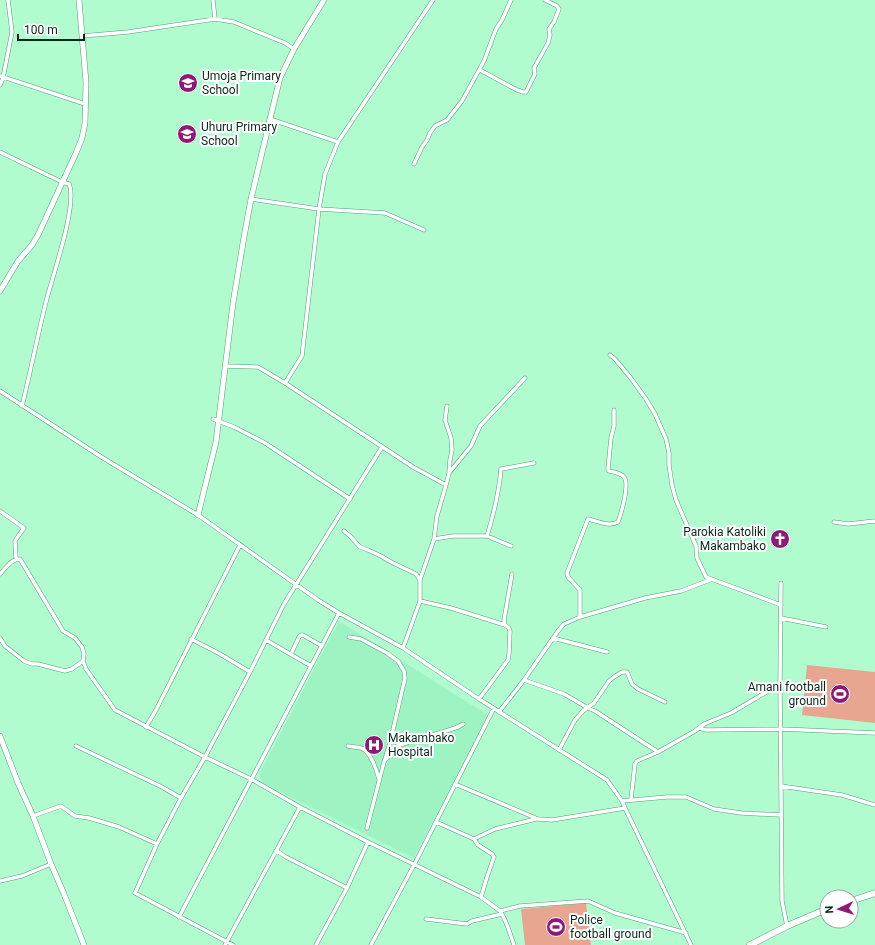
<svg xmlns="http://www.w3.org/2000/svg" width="875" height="945" font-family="Roboto,sans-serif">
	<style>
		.built { fill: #9ef3c2 }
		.green { fill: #e8a691 }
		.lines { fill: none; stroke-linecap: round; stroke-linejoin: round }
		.street-casing { stroke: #539d75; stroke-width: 4.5 }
		.secondary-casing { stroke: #539d75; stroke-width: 6 }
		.highway-casing { stroke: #539d75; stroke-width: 7 }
		.street { stroke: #fff; stroke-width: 3.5 }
		.secondary { stroke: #fff; stroke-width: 5 }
		.highway { stroke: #fff; stroke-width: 6 }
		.labels { text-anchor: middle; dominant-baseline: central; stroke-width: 4; stroke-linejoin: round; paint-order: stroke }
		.poi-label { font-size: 12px; fill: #082818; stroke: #fff; text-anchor: start }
	</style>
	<rect width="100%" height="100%" fill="#b0fccf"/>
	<path class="built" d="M339,621L489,716L414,858L262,783L259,775Z"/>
	<path class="green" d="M807,665L875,672V723L802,715Z
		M586,903L591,945H525L521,909Z"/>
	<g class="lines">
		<defs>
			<path id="street" d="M213,0L215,19
				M82,36L128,32L215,19L234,22L285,43L294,49
				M480,70L517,90L523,92H526L535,74L534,68L548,43L550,35L549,29L554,22L559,9L557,6L545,0
				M0,76L85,104
				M0,85L3,78L12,32L8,0
				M270,119L338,142
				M0,152L62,182L69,184C78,203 53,275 47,298C38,333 31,370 22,406
				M414,164L422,147L427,140L430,133L435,126L447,120L462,101L484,61L496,29L502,20L511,0
				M251,199L319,209L385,213L424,230
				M610,355L615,359L630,377L646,399L655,414L666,439L669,453V465L672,485L676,500L696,546L697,558L706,577L781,605
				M225,366L258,367L285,383L413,467L446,485
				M285,383L302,356L319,209L325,174L338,142L433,0
				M0,391L103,458L198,515L318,600L339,613L403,648L479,699L607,780L622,801L625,808L691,945
				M447,406L445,420L451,438L452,450L450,460L449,473
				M213,419L234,427L265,443L350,499
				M0,511L24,528L15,541L16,559
				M834,522L848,524L875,521
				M344,531L350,536L360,547L368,550L381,556L391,562L416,574L420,580
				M487,536C494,513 499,493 501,469L534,463
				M434,539L453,536H487L511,546
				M0,574C6,568 11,559 20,559L63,631L75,638L82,647L84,654L83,661L86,669L115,710L205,757L251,779L300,807L368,842L481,897L500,911C507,921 510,934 514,945
				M781,583L780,684L782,901L787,926
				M420,601L451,608L505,625
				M580,617V590L568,577L567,573L588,519C597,521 609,527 618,522C621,514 630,484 624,477C621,473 614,472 609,471L608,469L611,438L614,426V410
				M781,618L826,627
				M349,637L361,639L387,653L398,661L404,671L405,678L390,743L384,762L367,828
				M0,638L5,646L24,661L32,664H38L65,671L72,669L83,661
				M553,638L607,652
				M191,639L220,654L250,672
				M266,640L311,666
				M403,648L411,626L420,601V580L434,539L437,516L446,485L449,473L471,446L480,426L525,378
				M291,654L299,637L301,635H303L322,646
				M524,680L564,694L588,708L595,711L658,752
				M479,699L508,660L509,654L510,631L509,628L505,625L504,620L512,574
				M499,712L524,680L558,631L564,624L580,617L645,598L681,591L710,580
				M146,727L156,710L240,545
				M699,728L706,730L781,729L875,733
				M76,746L162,787L181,798
				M348,746C352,747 357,747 361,748C370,750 377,771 379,779
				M559,750L575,720L583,711L594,703L609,681L614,677L622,672H627L632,684L638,689L665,702
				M386,759L397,746L409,742L446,731L458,727L463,724
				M455,784L538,819L552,820L625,808
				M781,786L842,795L875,805
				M631,799L635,764L637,761L658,752L695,731L704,724L731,713L780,684
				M622,801L667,797H686L714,809L741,813L781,815
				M33,816L61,806L75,816L89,818L119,827L157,844
				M436,822L474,839L495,829L536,819
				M474,839L478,845L492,854L494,857L487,877L481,897
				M277,851L286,857L347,888
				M0,881L22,876L51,864
				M500,911L520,906L588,901L615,913L686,933
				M179,917L339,613
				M426,919L467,924L472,921L502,914
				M225,945L300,807
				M233,945L135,893L157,844L181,798L205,757L250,672L284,604L382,447
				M316,945L347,888L368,842
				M371,945L414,865L494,708"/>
			<path id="secondary" d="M0,291L18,261L32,245L38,235L76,153L82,138L85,123L86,82L79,0
				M198,515L216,442L233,303L244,237L251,199L270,119L280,78L294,49L324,0
				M0,736L18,783L33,816L51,864L64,894L84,945"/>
			<path id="highway" d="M851,901L875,893
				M750,945L787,926L827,909"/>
		</defs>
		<use href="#street" class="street-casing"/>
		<use href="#secondary" class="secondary-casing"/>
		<use href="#highway" class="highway-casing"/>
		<use href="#street" class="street"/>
		<use href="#secondary" class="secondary"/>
		<use href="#highway" class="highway"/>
	</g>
	<defs>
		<symbol id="school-disc" viewBox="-11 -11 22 22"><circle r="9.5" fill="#901978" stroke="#fff"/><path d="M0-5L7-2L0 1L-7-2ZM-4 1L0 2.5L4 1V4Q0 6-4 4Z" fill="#fff"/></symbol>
		<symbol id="church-disc" viewBox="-11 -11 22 22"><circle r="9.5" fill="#901978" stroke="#fff"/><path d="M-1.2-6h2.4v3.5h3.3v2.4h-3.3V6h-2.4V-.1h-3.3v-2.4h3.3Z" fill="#fff"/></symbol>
		<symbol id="stadium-disc" viewBox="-11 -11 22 22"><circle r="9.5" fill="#901978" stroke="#fff"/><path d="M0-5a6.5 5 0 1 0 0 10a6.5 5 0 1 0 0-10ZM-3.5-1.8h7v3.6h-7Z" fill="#fff"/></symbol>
		<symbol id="hospital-disc" viewBox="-11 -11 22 22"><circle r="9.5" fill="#901978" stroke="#fff"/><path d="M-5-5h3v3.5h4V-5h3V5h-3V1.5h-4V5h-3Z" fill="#fff"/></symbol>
	</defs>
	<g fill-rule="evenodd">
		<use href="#school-disc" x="177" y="72" width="22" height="22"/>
		<use href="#school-disc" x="176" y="123" width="22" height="22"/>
		<use href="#church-disc" x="769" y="528" width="22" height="22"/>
		<use href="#stadium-disc" x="829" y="683" width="22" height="22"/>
		<use href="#hospital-disc" x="363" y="734" width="22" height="22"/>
		<use href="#stadium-disc" x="545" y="916" width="22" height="22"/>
	</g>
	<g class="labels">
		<g class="poi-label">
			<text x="202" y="76">Umoja Primary<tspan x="202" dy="14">School</tspan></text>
			<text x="201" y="127">Uhuru Primary<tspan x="201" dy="14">School</tspan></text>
			<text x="766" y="532" text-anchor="end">Parokia Katoliki<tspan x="766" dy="14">Makambako</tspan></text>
			<text x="826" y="687" text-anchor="end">Amani football<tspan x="826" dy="14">ground</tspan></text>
			<text x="388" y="738">Makambako<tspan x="388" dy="14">Hospital</tspan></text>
			<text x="570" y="920">Police<tspan x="570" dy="14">football ground</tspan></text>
		</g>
	</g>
	<g transform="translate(839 909) rotate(266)"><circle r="19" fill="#ffffff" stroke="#9ca9a3"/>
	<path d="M0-3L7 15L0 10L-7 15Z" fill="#901978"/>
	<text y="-6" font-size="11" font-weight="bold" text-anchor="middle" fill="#082818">N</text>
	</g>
	<path d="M18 34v6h66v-6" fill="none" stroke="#082818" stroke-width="2"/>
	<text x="24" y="34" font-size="12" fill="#082818" stroke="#ffffff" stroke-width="3" paint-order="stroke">100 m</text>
</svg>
